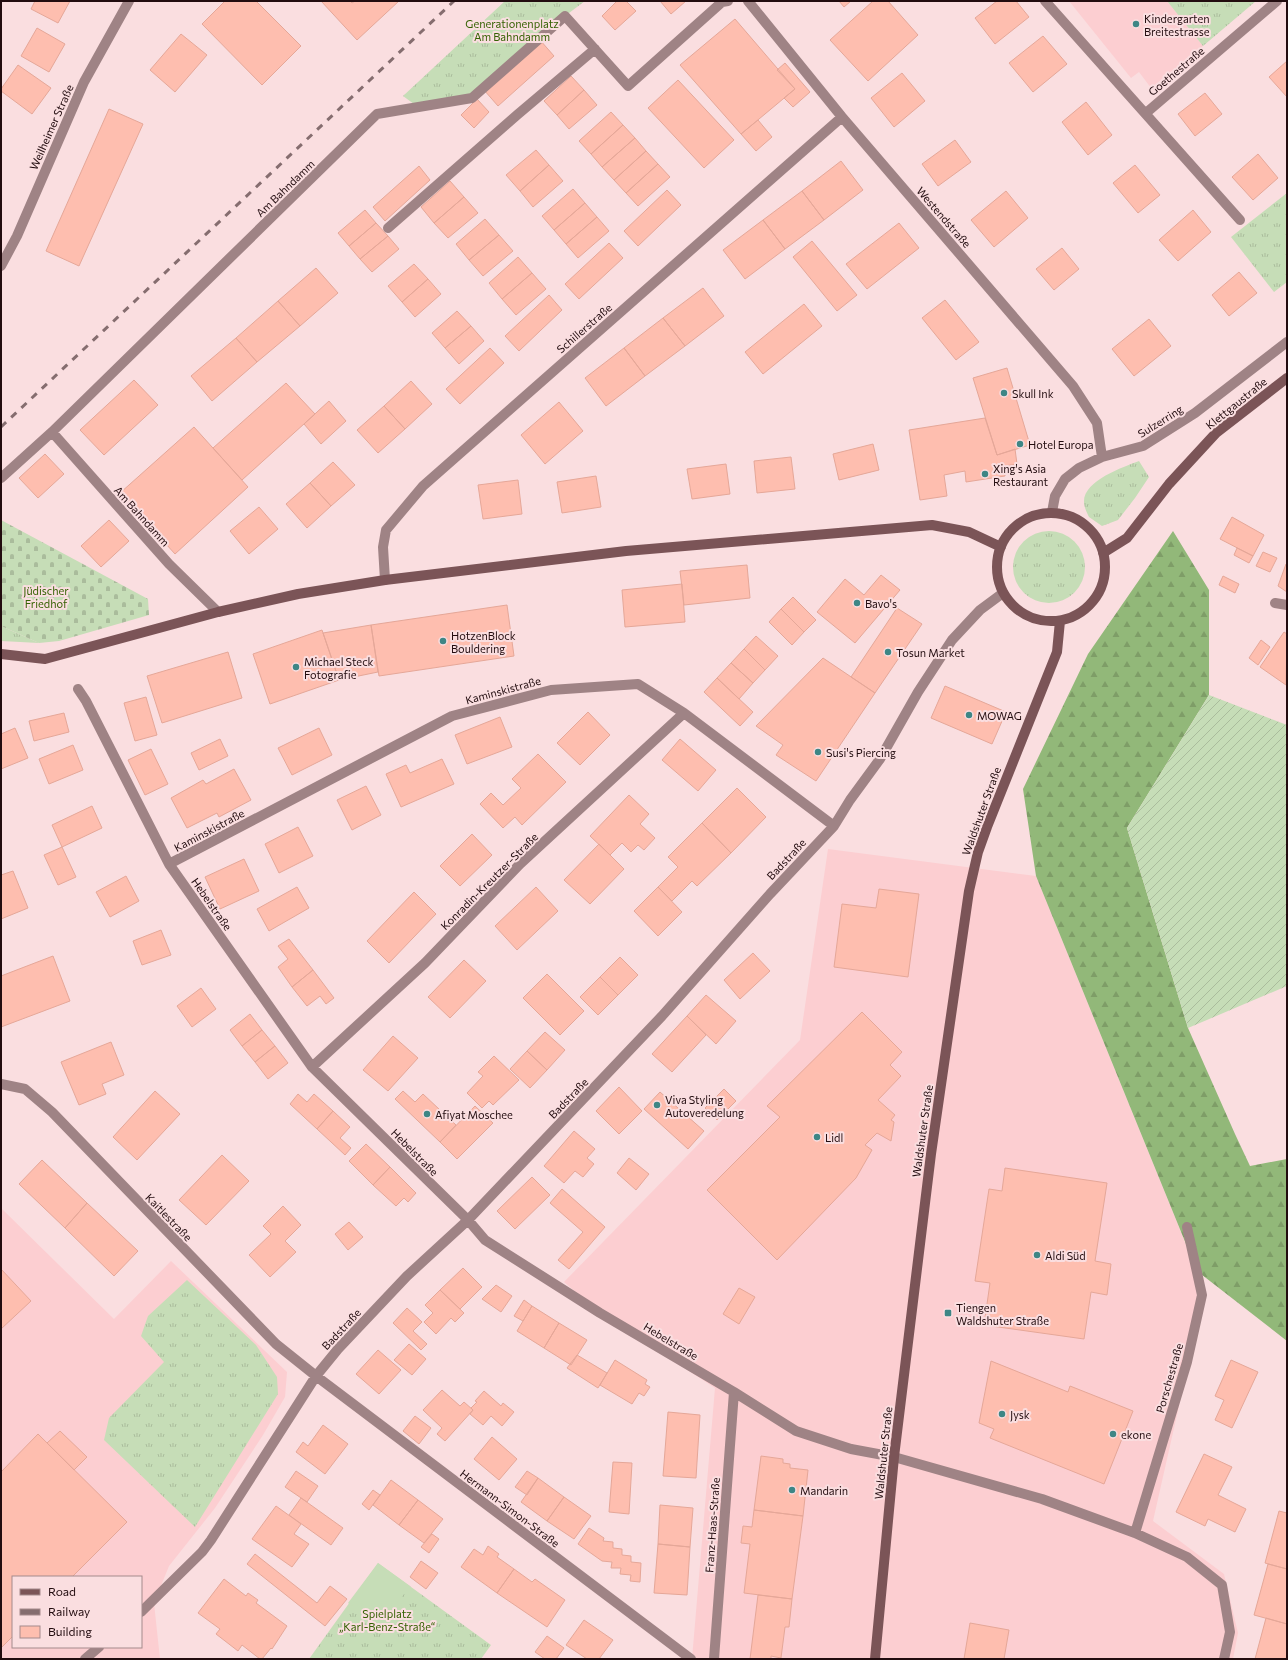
<svg xmlns="http://www.w3.org/2000/svg" width="1288" height="1660" font-family="Commissioner,sans-serif">
	<style>
		.built { fill: #fcced1; fill-rule: evenodd }
		.grass { fill: url(#grass-tufts) }
		.forest { fill: url(#forest-firs) }
		.cemetery { fill: url(#cemetery-stones) }
		.garden { fill: url(#garden-furrows) }
		.pitch { fill: #c6ddb7 }
		.building { fill: #febeaf; stroke: #e5a798 }
		.lines { fill: none; stroke-linecap: round; stroke-linejoin: round }
		.minor { stroke: #9f8385; stroke-width: 10 }
		.secondary { stroke: #7b5457; stroke-width: 10 }
		.rail { stroke: #856d6f; stroke-width: 3; stroke-dasharray: 7 7; stroke-linecap: butt }
		.poi-dot { fill: #3e8685; stroke: #fadee0; stroke-width: 1.5 }
		.labels { text-anchor: middle; dominant-baseline: central; stroke-width: 4; stroke-linejoin: round; paint-order: stroke }
		.poi-label { font-size: 11px; fill: #220c0f; stroke: #fadee0; text-anchor: start }
		.park-label { font-size: 11px; fill: #356203; stroke: #fadee0 }
		.street-label { font-size: 11px; fill: #220c0f; stroke: #fadee0 }
	</style>
	<defs>
		<pattern id="grass-tufts" width="24" height="20" patternUnits="userSpaceOnUse"><rect width="24" height="20" fill="#c6ddb7"/><path d="M3 7l-1-3M5 7V3M7 7l1-3M15 17l-1-3M17 17v-4M19 17l1-3" fill="none" stroke="#aabc9c"/></pattern>
		<pattern id="forest-firs" width="22" height="20" patternUnits="userSpaceOnUse"><rect width="22" height="20" fill="#92b879"/><path d="M5 1l3.5 6h-7zM16 11l3.5 6h-7z" fill="#7e9d67"/></pattern>
		<pattern id="cemetery-stones" width="16" height="16" patternUnits="userSpaceOnUse"><rect width="16" height="16" fill="#c6ddb7"/><path d="M2 7V4a2 2 0 0 1 4 0v3zM10 15v-3a2 2 0 0 1 4 0v3z" fill="#aabc9c"/></pattern>
		<pattern id="garden-furrows" width="10" height="10" patternUnits="userSpaceOnUse"><rect width="10" height="10" fill="#c6ddb7"/><path d="M-1 1l2-2M0 10L10 0M9 11l2-2" fill="none" stroke="#aabc9c"/></pattern>
	</defs>
	<rect width="100%" height="100%" fill="#fadee0"/>
	<path class="built" d="M1069,1H1167L1203,46L1151,88L1139,72L1131,78Z
		M828,849L1036,876L1205,1291L1153,1521L1224,1574L1238,1633L1233,1659H692L715,1388L600,1313L564,1282L800,1040Z
		M1,1208L114,1319L171,1261L287,1372L285,1397L263,1435L215,1508L169,1566L154,1603L160,1659H1ZM13,1577H141V1647H13Z"/>
	<path class="grass" d="M505,1H585L565,16L472,98L418,107L403,96Z
		M1167,1H1256L1203,46Z
		M1287,193V282L1274,292L1231,237Z
		M1139,461L1149,477L1135,498L1118,520L1102,526L1089,517C1087,513 1084,507 1084,502C1083,481 1123,467 1139,461Z
		M1013 567a36 36 0 1 1 72 0a36 36 0 1 1-72 0Z
		M1,626L39,643L1,641Z
		M187,1280L256,1345L277,1377L278,1394L195,1527L104,1440L109,1418L164,1362L141,1336L148,1316Z
		M378,1563L491,1645L481,1659H309Z"/>
	<path class="forest" d="M1173,531L1209,590V695L1127,828L1188,1028L1235,1134L1250,1166L1287,1159V1341L1197,1271L1036,876L1023,789L1088,654Z"/>
	<path class="cemetery" d="M1,520L148,599L149,615L59,641L39,643L1,626Z"/>
	<path class="garden" d="M1209,695L1287,725V986L1188,1028L1127,828Z"/>
	<path class="pitch" d="M378,1563L410,1586L380,1626L348,1603Z"/>
	<path class="building" d="M35,1H70L58,23L31,9Z
		M225,1H256L301,46L262,85L202,24Z
		M321,1H350L352,3L355,1H399L357,40Z
		M617,1H626L636,11L615,30L602,16Z
		M660,1H686L671,14Z
		M839,1H851L844,7Z
		M873,1H888L918,35L868,81L830,40Z
		M997,1H1016L1029,17L995,44L975,18Z
		M735,19L795,89L741,134L680,65Z
		M37,28L65,44L49,72L21,56Z
		M181,34L207,55L175,92L150,70Z
		M1043,36L1067,64L1033,92L1009,63Z
		M540,40L554,56L498,106L484,90Z
		M1287,61V97L1269,77Z
		M785,63L810,92L793,107L784,98L795,89L777,70Z
		M18,65L51,88L32,114L1,91V89Z
		M902,73L925,101L894,127L871,98Z
		M571,76L584,90L557,115L544,101Z
		M678,80L734,140L704,168L648,108Z
		M584,90L597,105L569,129L557,115Z
		M1205,93L1222,114L1195,136L1178,114Z
		M477,99L489,112L474,128L461,115Z
		M1086,102L1112,135L1088,155L1062,122Z
		M109,109L143,124L79,266L46,251Z
		M611,112L623,125L591,154L579,141Z
		M758,120L772,137L756,151L741,134Z
		M623,125L635,138L602,167L591,154Z
		M635,138L646,151L614,180L602,167Z
		M955,140L971,162L938,186L922,164Z
		M536,150L549,165L520,191L506,175Z
		M646,151L658,164L626,193L614,180Z
		M1258,154L1278,178L1253,200L1232,177Z
		M841,161L863,190L824,220L802,191Z
		M658,164L670,177L638,206L626,193Z
		M549,165L563,181L533,207L520,191Z
		M1135,165L1160,195L1138,213L1113,183Z
		M419,166L430,180L385,221L373,207Z
		M450,181L464,197L434,223L421,207Z
		M573,189L585,203L554,230L542,216Z
		M667,190L681,205L638,246L624,231Z
		M802,191L824,220L785,249L763,220Z
		M1006,191L1028,218L994,247L971,220Z
		M464,197L478,213L448,238L434,223Z
		M585,203L597,217L566,244L554,230Z
		M365,210L376,223L349,246L338,233Z
		M1193,210L1211,232L1178,261L1159,240Z
		M597,217L609,231L578,258L566,244Z
		M485,219L499,235L469,260L456,244Z
		M763,220L785,249L745,279L723,250Z
		M376,223L388,236L360,259L349,246Z
		M899,223L919,248L867,289L846,264Z
		M499,235L513,251L483,276L469,260Z
		M388,236L399,249L372,272L360,259Z
		M812,241L857,295L837,311L793,257Z
		M609,243L623,258L579,299L565,284Z
		M1062,248L1079,269L1054,290L1036,269Z
		M518,257L532,273L502,299L489,283Z
		M414,264L428,279L402,302L388,286Z
		M316,268L338,293L300,326L278,301Z
		M1239,272L1257,293L1229,316L1212,295Z
		M532,273L546,289L516,315L502,299Z
		M428,279L441,294L415,317L402,302Z
		M703,288L724,316L685,346L663,318Z
		M549,295L562,310L519,351L505,336Z
		M945,300L979,342L956,360L922,318Z
		M278,301L300,326L257,362L236,338Z
		M804,304L822,326L763,374L745,352Z
		M457,311L471,326L445,348L432,333Z
		M663,318L685,346L645,376L624,348Z
		M1149,319L1171,346L1134,376L1112,349Z
		M471,326L484,341L459,364L445,348Z
		M236,338L257,362L212,401L191,376Z
		M490,348L504,363L460,404L446,389Z
		M624,348L645,376L606,406L585,378Z
		M1007,368L1030,445L997,455L973,378Z
		M134,380L158,405L104,455L80,430Z
		M411,381L432,404L405,429L384,406Z
		M286,383L315,414L242,480L213,448Z
		M329,401L346,421L321,444L304,424Z
		M559,402L583,431L545,464L521,435Z
		M384,406L405,429L378,453L357,430Z
		M985,418L997,455L1015,449L1017,464L1004,466L1005,476L966,482L965,471L944,475L947,496L920,500L909,430Z
		M194,427L248,487L175,554L120,493Z
		M873,444L879,470L839,480L833,454Z
		M45,454L64,474L38,498L19,478Z
		M791,457L795,489L757,493L754,461Z
		M333,462L355,485L331,506L310,483Z
		M726,464L730,494L692,499L687,469Z
		M596,476L601,507L562,513L557,482Z
		M518,480L522,514L483,519L478,485Z
		M310,483L331,506L307,528L286,504Z
		M259,507L278,529L249,554L230,531Z
		M1232,517L1264,535L1253,556L1220,539Z
		M109,520L129,541L101,567L81,546Z
		M1237,548L1253,556L1249,563L1234,555Z
		M1263,552L1277,558L1270,572L1256,566Z
		M1286,564L1287,565V592L1278,586Z
		M747,565L750,598L684,605L680,571Z
		M881,575L900,590L855,643L817,612L845,579L864,595Z
		M1223,576L1239,584L1235,593L1219,585Z
		M682,584L685,622L625,627L622,590Z
		M793,597L816,620L804,632L781,609Z
		M507,605L514,656L379,676L371,625Z
		M897,608L922,624L875,693L851,677Z
		M781,609L804,632L792,645L769,622Z
		M371,625L378,672L339,680L323,633Z
		M322,630L339,680L270,704L253,654Z
		M1284,632L1287,634L1286,685L1260,667Z
		M756,636L778,656L765,670L744,649Z
		M1261,640L1270,647L1258,665L1249,658Z
		M744,649L765,670L753,683L731,663Z
		M228,652L242,698L162,723L147,676Z
		M823,658L875,693L816,781L776,755L783,745L756,726Z
		M731,663L753,683L739,699L717,678Z
		M717,678L753,712L740,726L704,692Z
		M945,686L1006,712L992,744L931,718Z
		M146,697L157,735L135,741L124,703Z
		M588,712L610,735L580,765L557,743Z
		M64,713L69,732L34,741L29,721Z
		M500,717L512,747L467,764L455,735Z
		M15,728L28,758L1,769V734Z
		M319,728L332,755L292,775L278,748Z
		M220,739L228,756L199,770L191,753Z
		M680,739L716,770L698,791L662,760Z
		M73,745L83,770L49,784L39,759Z
		M151,749L168,784L145,795L128,760Z
		M538,754L566,782L522,825L515,817L503,828L480,804L491,793L503,805L521,788L512,779Z
		M442,759L454,784L401,807L386,774L406,765L410,773Z
		M234,769L251,800L219,817L217,813L187,828L171,798L203,780L206,784Z
		M366,786L381,815L352,830L337,800Z
		M737,788L766,817L731,853L702,823Z
		M629,795L649,814L640,824L655,838L644,850L638,845L631,852L622,843L610,855L590,836Z
		M92,806L102,828L62,847L52,825Z
		M702,823L731,853L697,886L692,881L672,901L658,887L678,867L668,857Z
		M298,827L313,856L279,873L265,844Z
		M472,834L492,855L460,886L440,866Z
		M599,844L624,869L590,904L564,880Z
		M62,847L76,877L58,885L44,855Z
		M244,859L259,891L220,909L205,877Z
		M13,871L28,908L1,919V875Z
		M126,876L139,901L110,917L96,892Z
		M297,887L309,908L269,931L257,909Z
		M536,887L558,911L517,950L495,926Z
		M658,887L682,912L658,936L634,911Z
		M879,889L919,894L908,977L834,967L842,904L876,908Z
		M414,892L436,914L389,963L367,941Z
		M161,930L171,955L142,965L133,941Z
		M289,939L313,970L292,987L278,967L288,959L278,946Z
		M753,953L770,971L740,999L724,980Z
		M53,956L70,1001L1,1027V976Z
		M620,957L638,975L618,995L600,977Z
		M464,960L486,981L450,1018L428,997Z
		M313,970L334,998L326,1004L320,996L307,1006L292,987Z
		M547,974L584,1011L560,1035L523,998Z
		M600,977L618,995L598,1015L580,997Z
		M201,988L216,1009L192,1027L177,1006Z
		M706,995L736,1021L716,1044L687,1016Z
		M862,1012L902,1052L890,1065L901,1076L878,1100L895,1115L891,1120L894,1122L891,1141L877,1133L865,1145L872,1150L856,1178L777,1260L707,1190L780,1117L767,1106Z
		M250,1014L262,1030L242,1046L230,1030Z
		M687,1016L706,1035L672,1072L652,1054Z
		M262,1030L275,1046L255,1062L242,1046Z
		M545,1032L565,1050L547,1070L527,1051Z
		M393,1036L418,1058L388,1091L363,1070Z
		M111,1042L124,1075L102,1084L106,1094L79,1105L61,1062Z
		M275,1046L288,1063L268,1079L255,1062Z
		M527,1051L547,1070L530,1088L510,1069Z
		M494,1056L519,1080L493,1105L489,1101L482,1108L467,1093L483,1076L478,1072Z
		M619,1087L642,1111L619,1134L596,1111Z
		M724,1089L736,1101L717,1120L705,1108Z
		M155,1091L180,1114L137,1160L113,1137Z
		M403,1091L415,1102L423,1094L456,1125L440,1142L395,1099Z
		M660,1092L704,1131L688,1149L644,1109Z
		M298,1094L307,1102L314,1094L333,1111L317,1129L290,1104Z
		M475,1106L493,1123L457,1159L440,1142Z
		M333,1111L350,1127L340,1138L351,1148L345,1155L317,1129Z
		M574,1131L595,1149L587,1158L594,1164L583,1177L575,1171L564,1183L544,1166Z
		M366,1144L390,1167L373,1185L349,1161Z
		M222,1155L249,1181L206,1225L179,1200Z
		M629,1158L649,1174L636,1190L617,1173Z
		M42,1160L87,1203L65,1228L19,1184Z
		M390,1167L416,1193L408,1202L404,1198L396,1206L373,1185Z
		M1005,1168L1107,1183L1095,1261L1111,1264L1107,1295L1091,1292L1084,1339L984,1325L990,1283L975,1281L989,1189L1002,1191Z
		M532,1177L550,1195L515,1229L497,1211Z
		M562,1189L605,1227L569,1269L558,1260L583,1232L550,1203Z
		M87,1203L138,1251L114,1276L65,1228Z
		M283,1206L301,1225L285,1241L296,1252L270,1277L249,1255L271,1234L263,1226Z
		M349,1222L363,1237L348,1250L335,1234Z
		M463,1268L482,1287L460,1309L440,1290Z
		M1,1269L31,1301L1,1329Z
		M496,1285L512,1296L501,1312L482,1299Z
		M739,1288L755,1297L739,1324L723,1314Z
		M440,1290L464,1313L455,1322L451,1318L436,1334L424,1322L433,1313L425,1305Z
		M524,1300L532,1306L523,1321L514,1316Z
		M532,1306L559,1323L544,1348L517,1331Z
		M407,1308L422,1322L413,1331L427,1344L421,1350L393,1323Z
		M559,1323L587,1340L571,1365L544,1348Z
		M409,1344L426,1359L412,1375L394,1360Z
		M378,1350L401,1370L379,1394L356,1374Z
		M577,1355L607,1373L598,1388L567,1368Z
		M615,1360L647,1380L645,1384L650,1387L644,1396L639,1393L632,1404L600,1385Z
		M1231,1360L1258,1372L1232,1428L1215,1420L1224,1400L1215,1396Z
		M991,1361L1068,1392L1070,1386L1133,1411L1104,1484L990,1438L994,1429L979,1423Z
		M442,1390L460,1406L464,1402L473,1410L445,1441L437,1434L442,1428L423,1410Z
		M484,1391L501,1406L503,1403L514,1412L502,1426L491,1416L483,1425L470,1414L473,1410L471,1408L477,1402L475,1401Z
		M668,1412L700,1415L696,1478L663,1476Z
		M415,1416L431,1428L419,1444L403,1431Z
		M323,1425L348,1444L325,1474L296,1452L303,1442L308,1446Z
		M60,1431L87,1457L74,1470L47,1443Z
		M38,1434L127,1522L72,1577H13V1636L1,1648V1472Z
		M492,1437L517,1459L499,1480L474,1459Z
		M1204,1454L1232,1467L1218,1495L1246,1509L1235,1532L1208,1519L1205,1526L1176,1512Z
		M761,1456L783,1459V1463L790,1464V1468L808,1470L803,1516L754,1510Z
		M613,1462L632,1463L629,1514L609,1512Z
		M296,1471L318,1486L307,1502L285,1487Z
		M527,1471L538,1478L527,1495L515,1487Z
		M538,1478L564,1497L547,1521L521,1502Z
		M391,1480L418,1500L399,1525L373,1505Z
		M373,1490L380,1495L369,1510L362,1504Z
		M564,1497L591,1516L574,1539L547,1521Z
		M301,1498L343,1528L331,1545L289,1515Z
		M418,1500L443,1519L424,1543L399,1525Z
		M660,1505L693,1508L690,1547L658,1544Z
		M276,1506L301,1524L294,1534L309,1544L292,1567L252,1539Z
		M754,1510L803,1516L792,1599L744,1593L750,1544L741,1543L743,1526L752,1527Z
		M1279,1511L1287,1513V1569L1265,1563Z
		M589,1528L604,1538L603,1541L613,1542V1548L622,1549V1555L631,1556V1562L641,1563L640,1582L630,1581L631,1575L620,1574L621,1568H611L612,1562L602,1561L578,1544Z
		M432,1534L439,1539L429,1553L421,1547Z
		M658,1544L690,1547L687,1595L654,1593Z
		M488,1546L499,1554L497,1557L514,1569L497,1593L461,1567L474,1549L483,1555Z
		M255,1554L317,1603L330,1586L347,1599L325,1626L247,1564Z
		M421,1561L438,1573L426,1589L410,1577Z
		M1268,1564L1287,1569V1624L1254,1615Z
		M514,1569L532,1582L535,1579L565,1600L547,1627L497,1593Z
		M224,1579L246,1596L248,1593L258,1600L256,1603L287,1626L272,1649L271,1648L262,1659H260L242,1645L238,1651L216,1634L220,1629L198,1613Z
		M758,1595L792,1599L789,1627H785L781,1658L771,1656V1659H750Z
		M1266,1618L1287,1624V1659H1255Z
		M584,1620L613,1640L599,1659H587L566,1645Z
		M970,1623L1009,1630L1004,1659H964Z
		M547,1636L564,1648L556,1659H545L535,1652Z"/>
	<g class="lines">
		<path class="minor" d="M748,1L842,117L1073,386L1097,423L1102,457
			M1045,1L1240,220
			M1146,113L1277,1
			M388,228L517,115L595,49
			M1,266L17,236L84,82L129,1
			M52,432L169,564L218,612
			M1,478L52,432L377,114L472,98L565,16L628,86L722,2L728,1
			M1052,512L1055,496L1065,479L1079,468L1102,457L1143,446L1195,413L1287,342
			M385,580L383,547L386,530L423,486L842,117
			M1275,603L1287,605
			M78,689L86,701L169,864L312,1067L468,1220L485,1240L600,1313L734,1392L796,1431L851,1449L894,1457L1042,1499L1135,1533L1187,1557L1222,1585L1230,1632L1224,1659
			M169,864L452,716L551,690L638,684L684,713L834,826
			M312,1067L425,963L520,864L684,713
			M1,1084L25,1089L52,1112L276,1344L316,1376L691,1659
			M1135,1533L1187,1362L1202,1295L1187,1227
			M141,1612L202,1552L211,1540L316,1376L338,1349L407,1276L468,1220L662,1016L770,894L834,826L850,800L880,759L918,692L952,640L980,610L1003,593
			M85,1659L99,1647
			M714,1659L734,1392"/>
		<path class="secondary" d="M997 567a54 54 0 1 1 108 0a54 54 0 1 1-108 0Z
			M1103,553L1127,538L1169,484L1216,433L1287,378
			M1,654L45,659L218,612L298,594L385,580L626,551L932,525L969,532L1001,547
			M875,1659L894,1457L931,1154L969,891L978,852L987,827L1057,652L1060,621"/>
		<path class="rail" d="M1,427L454,1"/>
	</g>
	<g class="poi-dot">
		<circle cx="1136" cy="24" r="4"/>
		<circle cx="1004" cy="393" r="4"/>
		<circle cx="1020" cy="444" r="4"/>
		<circle cx="985" cy="474" r="4"/>
		<circle cx="857" cy="603" r="4"/>
		<circle cx="443" cy="641" r="4"/>
		<circle cx="888" cy="652" r="4"/>
		<circle cx="296" cy="667" r="4"/>
		<circle cx="969" cy="715" r="4"/>
		<circle cx="818" cy="752" r="4"/>
		<circle cx="657" cy="1105" r="4"/>
		<circle cx="427" cy="1114" r="4"/>
		<circle cx="817" cy="1137" r="4"/>
		<circle cx="1037" cy="1255" r="4"/>
		<rect x="944" y="1309" width="8" height="8" rx="2"/>
		<circle cx="1002" cy="1414" r="4"/>
		<circle cx="1113" cy="1434" r="4"/>
		<circle cx="792" cy="1490" r="4"/>
	</g>
	<g class="labels">
		<g class="poi-label">
			<text x="1144" y="18">Kindergarten<tspan x="1144" dy="13">Breitestrasse</tspan></text>
			<text x="1012" y="393">Skull Ink</text>
			<text x="1028" y="444">Hotel Europa</text>
			<text x="993" y="468">Xing's Asia<tspan x="993" dy="13">Restaurant</tspan></text>
			<text x="865" y="603">Bavo's</text>
			<text x="451" y="635">HotzenBlock<tspan x="451" dy="13">Bouldering</tspan></text>
			<text x="896" y="652">Tosun Market</text>
			<text x="304" y="661">Michael Steck<tspan x="304" dy="13">Fotografie</tspan></text>
			<text x="977" y="715">MOWAG</text>
			<text x="826" y="752">Susi's Piercing</text>
			<text x="665" y="1099">Viva Styling<tspan x="665" dy="13">Autoveredelung</tspan></text>
			<text x="435" y="1114">Afiyat Moschee</text>
			<text x="825" y="1137">Lidl</text>
			<text x="1045" y="1255">Aldi Süd</text>
			<text x="956" y="1307">Tiengen<tspan x="956" dy="13">Waldshuter Straße</tspan></text>
			<text x="1010" y="1414">Jysk</text>
			<text x="1121" y="1434">ekone</text>
			<text x="800" y="1490">Mandarin</text>
		</g>
		<g class="park-label">
			<text x="512" y="23">Generationenplatz<tspan x="512" dy="13">Am Bahndamm</tspan></text>
			<text x="46" y="590">Jüdischer<tspan x="46" dy="13">Friedhof</tspan></text>
			<text x="387" y="1613">Spielplatz<tspan x="387" dy="13">„Karl-Benz-Straße“</tspan></text>
		</g>
		<g class="street-label">
			<text transform="translate(1176 71) rotate(-40)">Goethestraße</text>
			<text transform="translate(51 127) rotate(-66)">Weilheimer Straße</text>
			<text transform="translate(285 188) rotate(-44)">Am Bahndamm</text>
			<text transform="translate(944 217) rotate(49)">Westendstraße</text>
			<text transform="translate(584 328) rotate(-41)">Schillerstraße</text>
			<text transform="translate(1236 403) rotate(-39)">Klettgaustraße</text>
			<text transform="translate(1160 421) rotate(-32)">Sulzerring</text>
			<text transform="translate(142 516) rotate(48)">Am Bahndamm</text>
			<text transform="translate(503 690) rotate(-15)">Kaminskistraße</text>
			<text transform="translate(981 811) rotate(-70)">Waldshuter Straße</text>
			<text transform="translate(209 830) rotate(-28)">Kaminskistraße</text>
			<text transform="translate(786 859) rotate(-47)">Badstraße</text>
			<text transform="translate(489 881) rotate(-45)">Konradin-Kreutzer-Straße</text>
			<text transform="translate(212 904) rotate(55)">Hebelstraße</text>
			<text transform="translate(568 1098) rotate(-46)">Badstraße</text>
			<text transform="translate(922 1131) rotate(-82)">Waldshuter Straße</text>
			<text transform="translate(415 1152) rotate(45)">Hebelstraße</text>
			<text transform="translate(169 1217) rotate(46)">Kaitlestraße</text>
			<text transform="translate(341 1329) rotate(-47)">Badstraße</text>
			<text transform="translate(671 1341) rotate(31)">Hebelstraße</text>
			<text transform="translate(1169 1378) rotate(-74)">Porschestraße</text>
			<text transform="translate(883 1453) rotate(-84)">Waldshuter Straße</text>
			<text transform="translate(510 1508) rotate(37)">Hermann-Simon-Straße</text>
			<text transform="translate(712 1525) rotate(-86)">Franz-Haas-Straße</text>
		</g>
	</g>
	<rect width="1288" height="1660" fill="none" stroke="#220c0f" stroke-width="4"/>
	<rect x="12" y="1576" width="130" height="72" fill="#fadee0" stroke="#a48a8c"/>
	<rect x="20" y="1589" width="20" height="6" fill="#7b5457" stroke="#a48a8c"/>
	<text x="48" y="1596" font-size="12" fill="#220c0f">Road</text>
	<rect x="20" y="1609" width="20" height="6" fill="#856d6f" stroke="#a48a8c"/>
	<text x="48" y="1616" font-size="12" fill="#220c0f">Railway</text>
	<rect x="20" y="1626" width="20" height="12" fill="#febeaf" stroke="#a48a8c"/>
	<text x="48" y="1636" font-size="12" fill="#220c0f">Building</text>
</svg>
